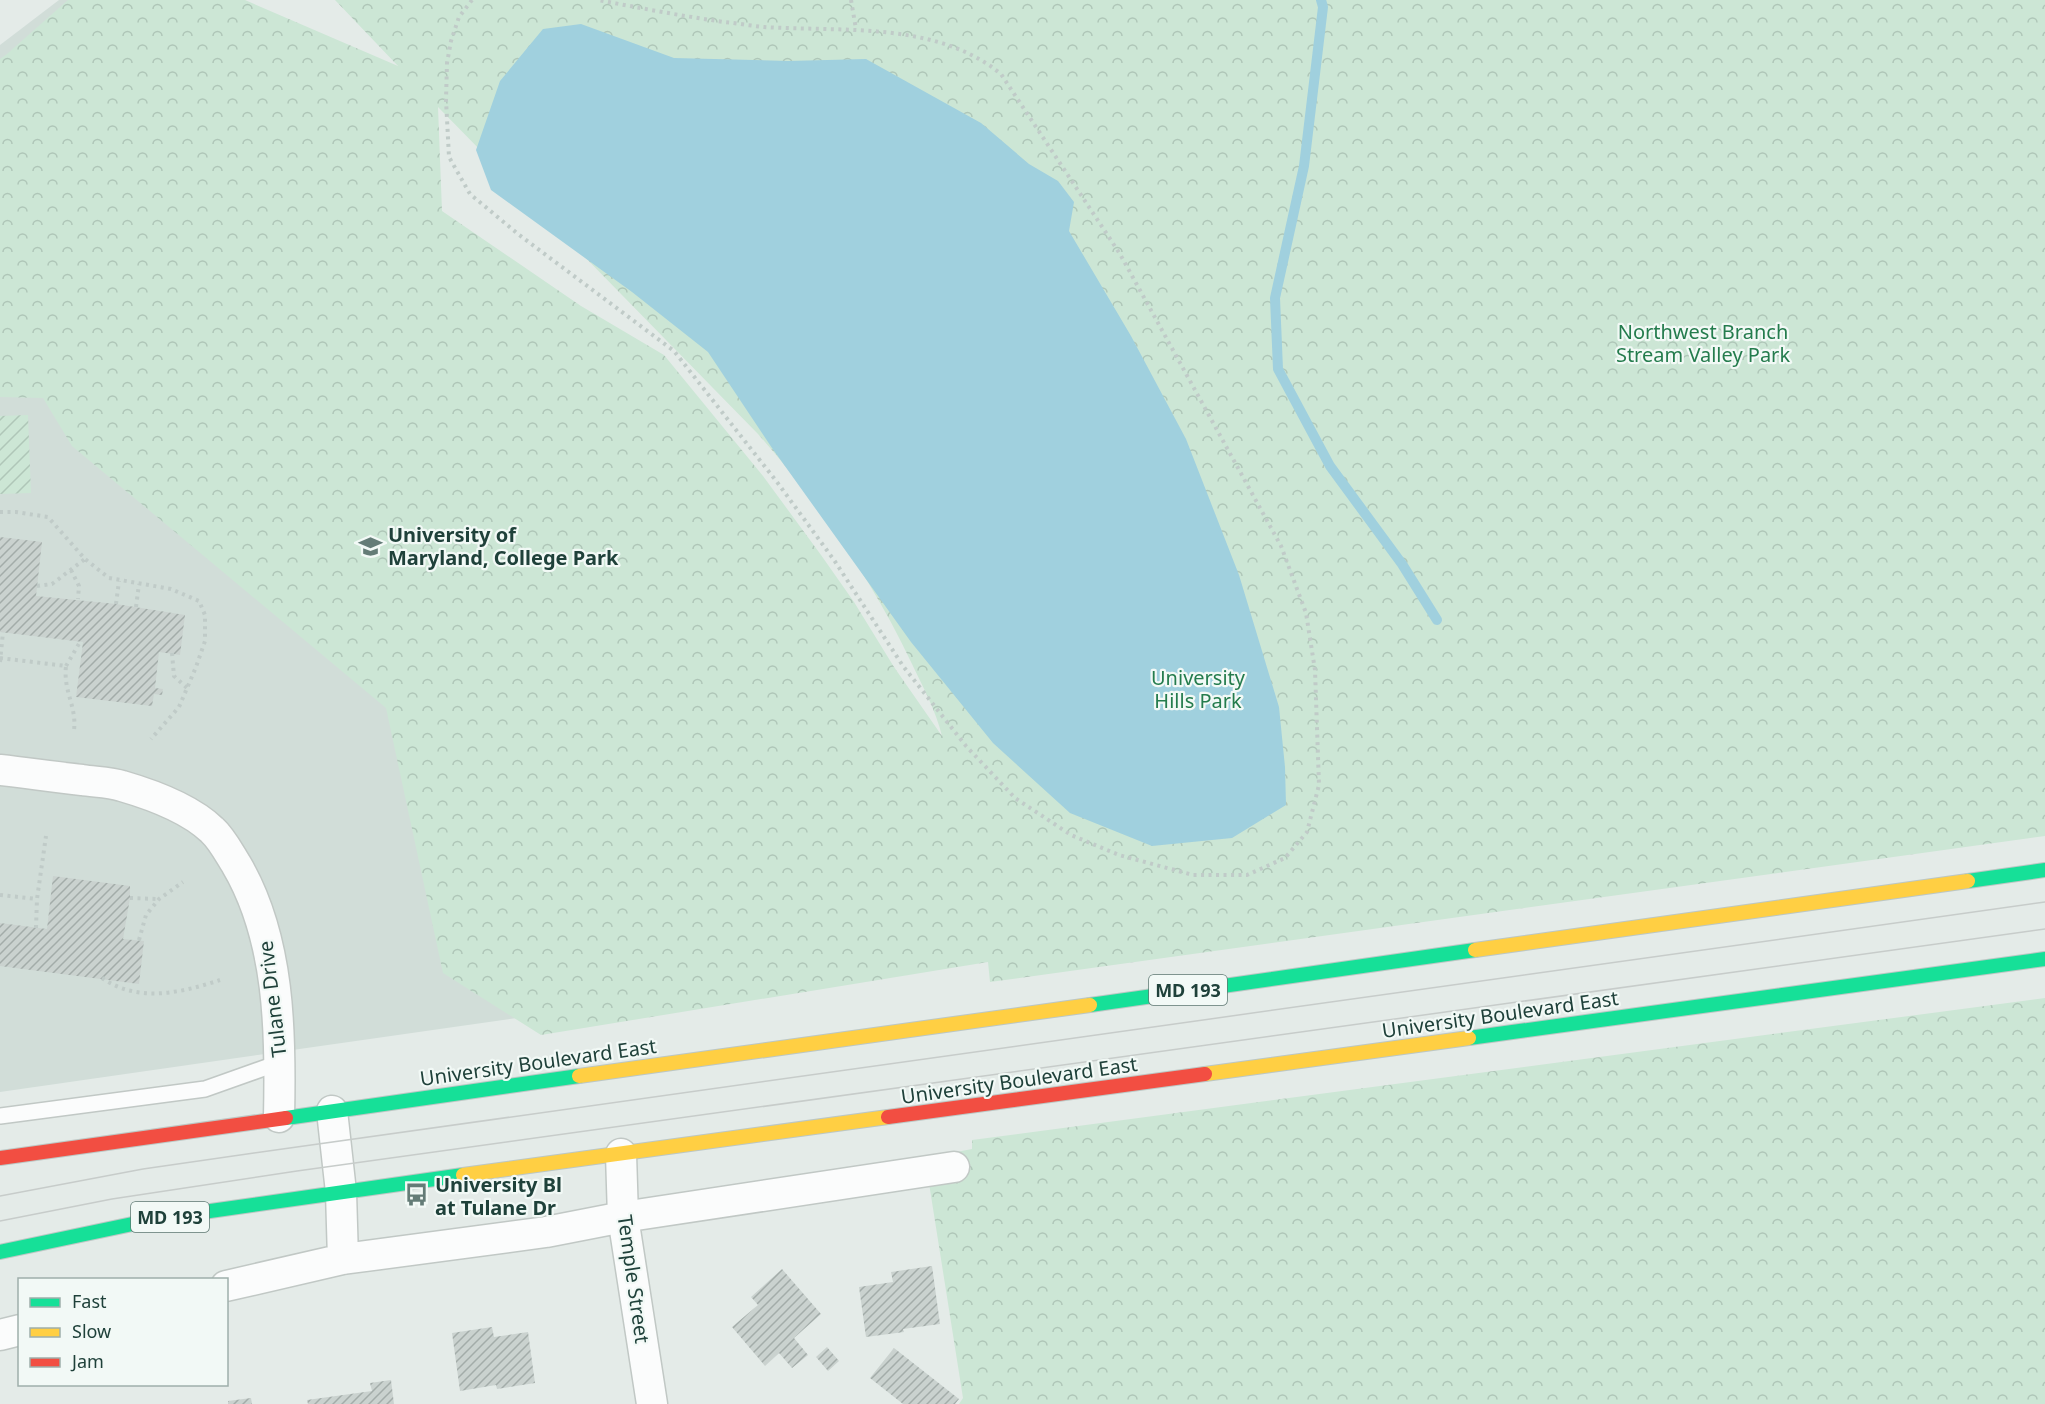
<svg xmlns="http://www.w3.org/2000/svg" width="2045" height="1404" font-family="'Noto Sans',sans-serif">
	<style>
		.built { fill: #d1ddd8 }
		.forest { fill: url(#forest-crowns); fill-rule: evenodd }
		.garden { fill: url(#garden-furrows) }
		.water { fill: #a0d0de }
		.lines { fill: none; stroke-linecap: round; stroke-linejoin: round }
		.stream { stroke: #a0d0de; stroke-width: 10 }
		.building { fill: url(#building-hatch) }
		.lane-casing { stroke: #c1c8c5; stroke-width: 18 }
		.street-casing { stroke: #c1c8c5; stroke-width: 33 }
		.fast-casing { stroke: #bcc7c4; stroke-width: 16 }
		.slow-casing { stroke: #bcc7c4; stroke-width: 16 }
		.jam-casing { stroke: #bcc7c4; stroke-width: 16 }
		.path { stroke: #c0cbc8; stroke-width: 4; stroke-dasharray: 3 4.5; stroke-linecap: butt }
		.lane { stroke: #fbfcfc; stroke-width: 15 }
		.street { stroke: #fbfcfc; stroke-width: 30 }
		.fast { stroke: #16e098; stroke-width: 14 }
		.slow { stroke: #ffcf43; stroke-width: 14 }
		.jam { stroke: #f24e42; stroke-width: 14 }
		.tram { stroke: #c7ccca; stroke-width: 1.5 }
		.labels { text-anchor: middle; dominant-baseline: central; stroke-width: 4.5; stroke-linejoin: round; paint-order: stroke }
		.shield { fill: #f2f9f6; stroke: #5e7872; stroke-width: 1.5 }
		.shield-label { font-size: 18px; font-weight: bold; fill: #1f413a }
		.park-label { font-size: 20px; fill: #247c4d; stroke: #f2f9f6 }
		.poi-label { font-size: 20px; font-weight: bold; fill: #1f413a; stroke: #f2f9f6; text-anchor: start }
		.street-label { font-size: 20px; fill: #1f413a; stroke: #f2f9f6 }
	</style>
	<defs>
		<pattern id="forest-crowns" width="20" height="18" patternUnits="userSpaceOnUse" patternTransform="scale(1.5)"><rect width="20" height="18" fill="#cce6d5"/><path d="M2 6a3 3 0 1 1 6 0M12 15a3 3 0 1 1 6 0" fill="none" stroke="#afc6b8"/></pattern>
		<pattern id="garden-furrows" width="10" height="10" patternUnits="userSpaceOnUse" patternTransform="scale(1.5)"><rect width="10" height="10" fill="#cce6d5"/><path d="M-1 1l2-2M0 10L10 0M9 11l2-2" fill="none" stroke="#afc6b8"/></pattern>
		<pattern id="building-hatch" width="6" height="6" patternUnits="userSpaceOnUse" patternTransform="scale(1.5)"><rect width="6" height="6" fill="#cad2cf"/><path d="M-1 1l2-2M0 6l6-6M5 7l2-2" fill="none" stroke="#a3aca9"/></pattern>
	</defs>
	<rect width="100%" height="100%" fill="#e4ebe8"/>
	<path class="built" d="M59,0H213L649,999L0,1092V45Z"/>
	<path class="forest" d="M68,0H245L398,66L335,0H2045V836L990,982L988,962L541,1035L443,973L386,708L72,446L43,398L0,397V59L7,54ZM438,107L758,434C820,505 872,579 912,664C923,687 936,711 942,736L894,667L854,602L821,555L763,476L664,355L581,306L442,211Z
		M2045,998V1404H959L963,1398L925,1158L972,1149V1140Z"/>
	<path class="garden" d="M28,415L31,493L0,494V416Z"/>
	<path class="water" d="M581,24L674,58L788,61L866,59L981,123L1029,164L1058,181L1074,202L1069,231L1131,336L1186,439L1239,575L1279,707L1285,767L1286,805L1232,838L1152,846L1070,813L993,743L911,642L772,448L708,352L632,292L491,190L476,150L500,81L543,29Z"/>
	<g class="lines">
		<path class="stream" d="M1321,0L1323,7L1304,166L1275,298L1278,369L1330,466L1402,564L1437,620"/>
	</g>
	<path class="building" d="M0,537L42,542L36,596L116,604L185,615L180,655L159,652L155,688L163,689L162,695L154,694L152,706L76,697L83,642L0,632Z
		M53,876L130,886V898L123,939L144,941L139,984L0,966V923L47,929Z
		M932,1266L940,1324L903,1329L904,1332L866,1337L859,1287L893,1282L891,1272Z
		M782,1269L821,1314L794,1338L808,1355L792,1368L779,1353L765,1366L732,1327L758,1305L751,1297Z
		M492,1327L494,1337L528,1332L535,1383L497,1389L496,1385L460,1391L452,1333Z
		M827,1347L839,1361L828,1371L816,1357Z
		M894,1348L959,1399L955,1404H903L870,1378Z
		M391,1380L394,1404H308L307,1400L372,1391L370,1383Z
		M251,1398L252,1404H228V1401Z"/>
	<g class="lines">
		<defs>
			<path id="lane" d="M0,1116L205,1089L281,1062"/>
			<path id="street" d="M0,770C27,773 54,777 82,780C95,782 110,782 122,786C153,795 189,808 212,830C222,839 229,853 236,864C280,938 281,1033 279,1117
				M332,1111L341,1192L343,1259
				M621,1154L623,1217L652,1404
				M226,1286L343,1259L546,1232L623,1217L954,1167
				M0,1335L20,1330"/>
			<path id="fast" d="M1968,881L2045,870
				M1090,1005L1475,950
				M1469,1038L2045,959
				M286,1118L579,1076
				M0,1252L161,1218L463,1175"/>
			<path id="slow" d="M1475,950L1968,881
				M1205,1074L1469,1038
				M579,1076L1090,1005
				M463,1175L888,1117"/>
			<path id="jam" d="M888,1117L1205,1074
				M0,1158L286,1118"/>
		</defs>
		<use href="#lane" class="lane-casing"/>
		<use href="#street" class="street-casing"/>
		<use href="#fast" class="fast-casing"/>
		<use href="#slow" class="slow-casing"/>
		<use href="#jam" class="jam-casing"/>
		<path class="path" d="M472,0L459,17L451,41L447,63L446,100L449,157L470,194L518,234L674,351L777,482L834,560L903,666L966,746L1015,798L1071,835L1119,855L1193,875H1247L1285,858L1307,832L1319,785L1315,670L1306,613L1281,546L1120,254L1001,74C936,21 843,32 764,27C751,26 737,23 724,22C682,16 640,8 598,0
			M851,0L856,29
			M0,512H16L48,517L85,559L109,578L171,589L199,601L205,615V641L196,667L179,707L151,739
			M71,570L79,586L78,599
			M37,586L52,584L85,559
			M116,604L119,581
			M136,607L139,584
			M172,653L174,676L187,688
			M0,658L66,666C63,691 77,707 74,730
			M0,662L3,632
			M66,666L80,642
			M0,895L37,899
			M130,898L158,899
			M36,928L37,899L46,836
			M139,940L146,915L159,899L183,882
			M102,978C138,1003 181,993 220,980"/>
		<use href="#lane" class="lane"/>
		<use href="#street" class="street"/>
		<use href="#fast" class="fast"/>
		<use href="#slow" class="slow"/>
		<use href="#jam" class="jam"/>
		<path class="tram" d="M0,1196L143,1169L254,1153L2045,902
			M0,1221L112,1199L297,1171L2045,929"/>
	</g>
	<defs>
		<symbol id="university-bare" viewBox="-9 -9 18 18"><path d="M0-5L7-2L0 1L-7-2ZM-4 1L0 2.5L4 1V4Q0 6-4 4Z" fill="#647c77" stroke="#f2f9f6" stroke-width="2.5" paint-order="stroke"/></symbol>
		<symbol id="bus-bare" viewBox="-9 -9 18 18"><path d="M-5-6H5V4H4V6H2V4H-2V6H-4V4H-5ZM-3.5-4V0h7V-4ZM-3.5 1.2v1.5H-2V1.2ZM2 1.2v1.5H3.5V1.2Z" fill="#647c77" stroke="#f2f9f6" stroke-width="2.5" paint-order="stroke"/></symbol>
	</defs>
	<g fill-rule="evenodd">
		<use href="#university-bare" x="354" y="530" width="33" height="33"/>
		<use href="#bus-bare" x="400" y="1178" width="33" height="33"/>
	</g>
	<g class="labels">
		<g class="shield">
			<rect x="1149" y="975" width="78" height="30" rx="4.5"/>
			<rect x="131" y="1202" width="78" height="30" rx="4.5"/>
		</g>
		<g class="shield-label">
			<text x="1188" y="990">MD 193</text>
			<text x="170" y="1217">MD 193</text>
		</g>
		<g class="park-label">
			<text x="1703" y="331">Northwest Branch<tspan x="1703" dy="23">Stream Valley Park</tspan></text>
			<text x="1198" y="677">University<tspan x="1198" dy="23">Hills Park</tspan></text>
		</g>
		<g class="poi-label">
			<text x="388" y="534">University of<tspan x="388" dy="23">Maryland, College Park</tspan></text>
			<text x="435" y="1184">University Bl<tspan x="435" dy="23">at Tulane Dr</tspan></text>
		</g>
		<g class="street-label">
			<text transform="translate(272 999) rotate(-97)">Tulane Drive</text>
			<text transform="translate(1500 1014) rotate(-8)">University Boulevard East</text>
			<text transform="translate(538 1062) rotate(-8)">University Boulevard East</text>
			<text transform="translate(1019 1080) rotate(-8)">University Boulevard East</text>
			<text transform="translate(634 1279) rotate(82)">Temple Street</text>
		</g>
	</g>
	<rect x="18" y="1278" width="210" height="108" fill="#f2f9f6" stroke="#9eafab" stroke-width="1.5"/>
	<rect x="30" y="1298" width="30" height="9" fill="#16e098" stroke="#9eafab" stroke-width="1.5"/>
	<text x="72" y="1308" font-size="18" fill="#1f413a">Fast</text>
	<rect x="30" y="1328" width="30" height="9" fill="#ffcf43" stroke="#9eafab" stroke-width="1.5"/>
	<text x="72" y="1338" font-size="18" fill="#1f413a">Slow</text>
	<rect x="30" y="1358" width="30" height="9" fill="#f24e42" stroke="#9eafab" stroke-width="1.5"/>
	<text x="72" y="1368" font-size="18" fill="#1f413a">Jam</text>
</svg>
